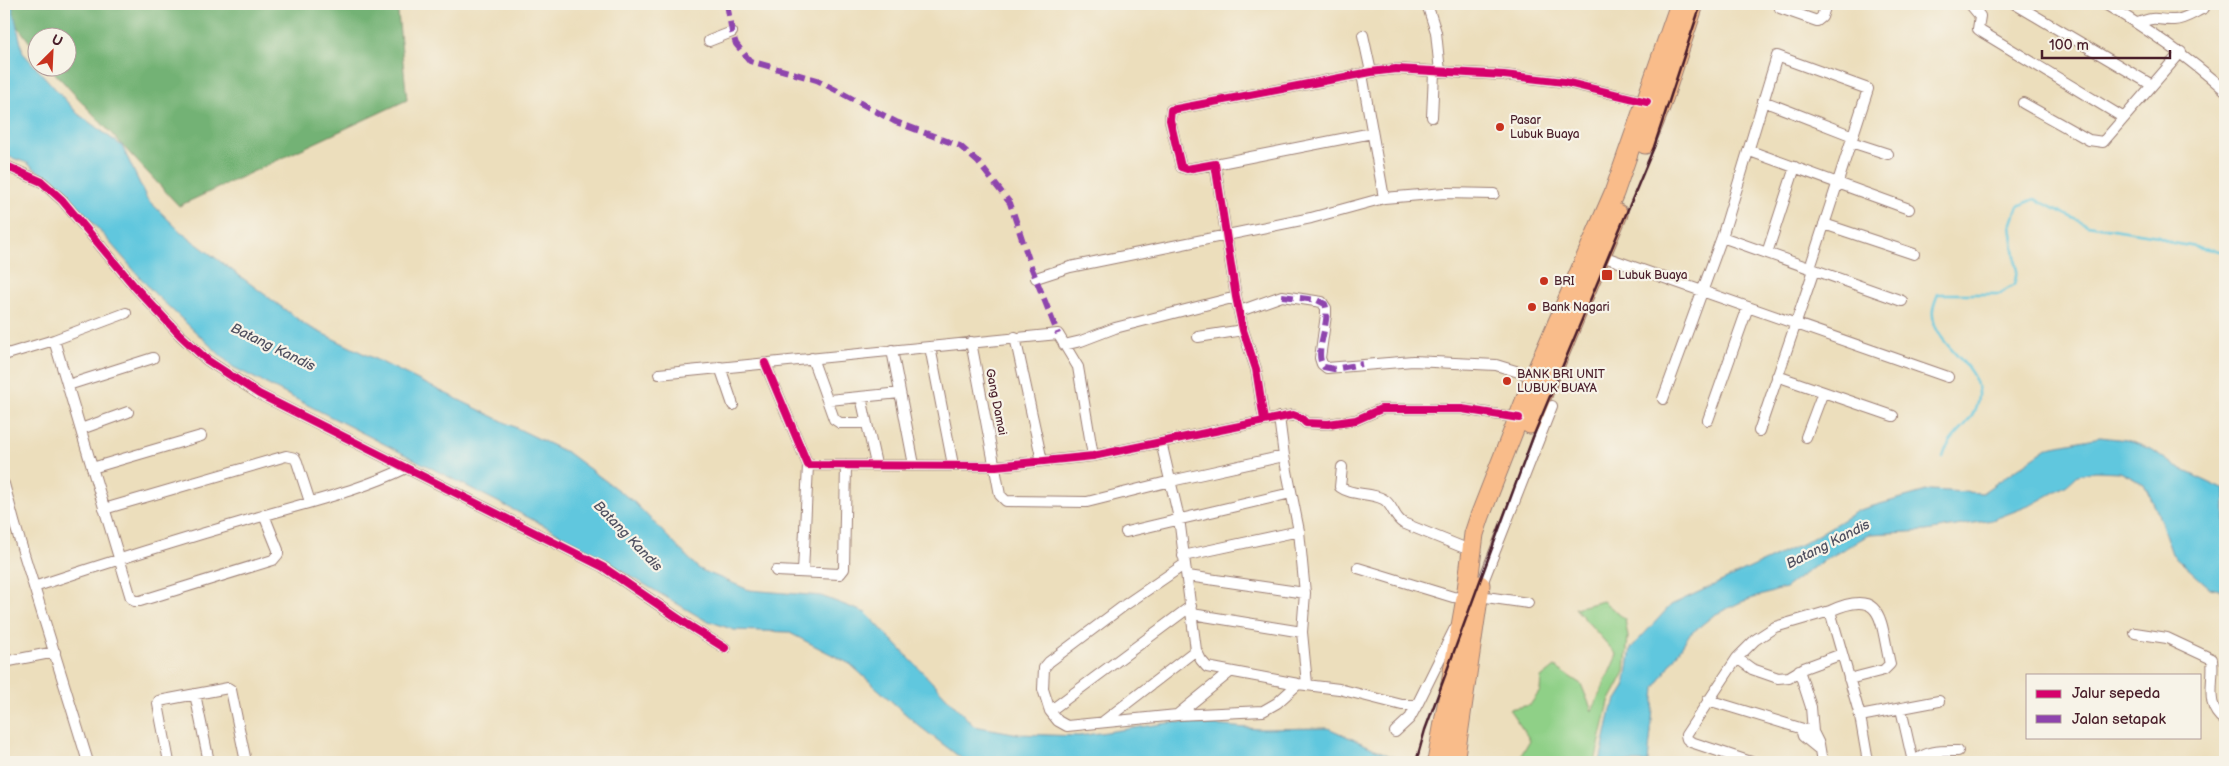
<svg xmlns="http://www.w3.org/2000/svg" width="2229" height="766" font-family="'Balsamiq Sans',sans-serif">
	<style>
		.green { fill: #8fd087; stroke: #6c7859 }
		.forest { fill: #73b274; stroke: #5e6850 }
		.water { fill: #61c7de; stroke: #567384 }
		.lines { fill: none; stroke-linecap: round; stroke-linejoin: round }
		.stream { stroke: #61c7de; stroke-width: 2.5 }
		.street-casing { stroke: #9b7e74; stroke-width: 12 }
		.highway-casing { stroke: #9b7e74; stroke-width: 21 }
		.street { stroke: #fff; stroke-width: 10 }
		.highway { stroke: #f9bc8a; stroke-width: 19 }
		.rail { stroke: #4a1f2b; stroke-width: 2.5 }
		.quiet { stroke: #8e44ad; stroke-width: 6; stroke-dasharray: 12 6; stroke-linecap: butt }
		.cycleway-casing { stroke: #f7f3e8; stroke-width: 11 }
		.cycleway { stroke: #d6006c; stroke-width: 8 }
		.poi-dot { fill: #c8321e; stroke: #f7f3e8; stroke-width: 2 }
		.labels { text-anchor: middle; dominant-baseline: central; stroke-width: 4.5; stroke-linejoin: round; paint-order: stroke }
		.poi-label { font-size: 12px; fill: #4a1f2b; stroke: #f7f3e8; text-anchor: start }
		.street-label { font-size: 12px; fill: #4a1f2b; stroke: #f7f3e8 }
		.water-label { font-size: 14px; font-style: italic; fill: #515161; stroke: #f7f3e8 }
	</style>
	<rect width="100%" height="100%" fill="#f7f3e8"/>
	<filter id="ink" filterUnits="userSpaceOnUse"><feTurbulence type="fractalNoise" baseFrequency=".02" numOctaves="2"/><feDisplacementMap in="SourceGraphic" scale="10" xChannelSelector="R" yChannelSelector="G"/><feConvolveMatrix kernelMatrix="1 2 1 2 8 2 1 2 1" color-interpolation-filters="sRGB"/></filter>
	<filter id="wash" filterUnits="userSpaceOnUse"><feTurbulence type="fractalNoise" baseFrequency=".0096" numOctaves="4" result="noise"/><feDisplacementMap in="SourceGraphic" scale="20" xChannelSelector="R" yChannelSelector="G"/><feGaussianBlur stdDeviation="1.12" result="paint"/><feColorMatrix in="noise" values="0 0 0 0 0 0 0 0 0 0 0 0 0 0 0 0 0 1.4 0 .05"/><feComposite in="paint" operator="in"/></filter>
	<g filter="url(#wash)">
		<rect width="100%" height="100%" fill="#ecdebc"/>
		<path class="green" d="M1603,601L1625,619L1628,637L1625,672L1609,702L1595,762H1517L1530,740L1509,709L1530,705L1540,691L1541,678L1555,667L1581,684L1592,711L1617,655L1575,608Z"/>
		<path class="forest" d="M12,4H397L407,100L179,206L50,68H68V38H38L37,52L16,24Z"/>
		<path class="water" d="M4,4H12L23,53L78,114L122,146L147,199L182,233L307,326L568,453L634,502L699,569L749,590L821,596L866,613L974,726L1019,734L1079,736L1175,722L1259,729L1328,728L1404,762H1267L1256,759L1210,762H973L965,761L919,726L850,664L788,632L734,630L703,619L551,529L233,367L153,292L66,192L27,163L4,155Z
			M2100,437L2127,440L2153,450L2176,467L2225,490V591L2210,588L2172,554L2157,511L2144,484L2120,472L2095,471L2078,475L2067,485L2031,505L1992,520L1926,531L1870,534L1818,564L1785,588L1741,602L1714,615L1689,635L1655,688L1648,762H1600L1611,709L1625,687L1631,648L1671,605L1806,542L1859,510L1930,490L1982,493L2049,447Z"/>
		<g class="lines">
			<path class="stream" d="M1943,457C1949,432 1977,425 1978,395C1980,362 1929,345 1933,309C1934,304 1936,299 1938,294H1999L2014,285L2017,272L2011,226L2018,206L2035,199L2087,225L2158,236L2173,243L2225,252"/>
		</g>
	</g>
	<g filter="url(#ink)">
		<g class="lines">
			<defs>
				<path id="street" d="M1427,4L1436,32L1440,72
					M1781,4L1780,8L1817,21L1822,17L1826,4
					M1970,4L1980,16L1978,29L1982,32L2124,118
					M2015,4L2152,85
					M2105,4C2148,29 2188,57 2225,90
					M2138,23C2158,15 2156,21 2174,20C2184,20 2195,12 2204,8
					M1363,35L1371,72
					M709,41L732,32
					M1362,74L1384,198
					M1763,101L1853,136
					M2023,103L2089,140L2103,142L2181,52
					M1432,117L1434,72
					M1851,142L1888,154
					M1750,151L1909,209
					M1215,164L1372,133
					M4,165L42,182L62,200L135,287L180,335L207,360L259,394L603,567L688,625L725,648
					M1824,224L1914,254
					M1722,237L1902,301
					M1767,253L1795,167
					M1602,256L1948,377
					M1036,278L1070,267L1311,218L1384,198L1445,193L1494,194
					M1240,311L1282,296L1322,302L1326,308V315L1320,358L1322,364L1327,368L1413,361L1496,365L1535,377
					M1015,337L1042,461
					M1198,337L1243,330
					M54,340L131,598L134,601H140L273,560L278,554V550L264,515
					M971,342L1000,495L1006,501L1087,502L1171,481L1284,456
					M1064,345L1081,341L1115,328L1236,297
					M930,347L953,465
					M892,350L914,465
					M4,355L54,340L126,313
					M812,358L834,419L840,423H866
					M765,363L808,465L996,466L1093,456L1293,415L1301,418L1306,423L1328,424L1356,420L1381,409H1462L1519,418
					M720,367L733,405
					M659,374L1058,334L1078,367L1093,456
					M1777,376L1893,416
					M68,385L153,358
					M861,397L876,464
					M1663,399L1722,237L1777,56L1868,89L1810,268
					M829,400L900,393
					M1279,417L1284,456L1299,531L1305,593L1302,632L1307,684
					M1264,420L1256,369L1243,330L1236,297L1215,164L1187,169L1181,167L1170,120L1171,110L1371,72L1396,69L1504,75L1564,82L1647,102
					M1708,420L1748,307
					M81,429L128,412
					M1759,431L1814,270
					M1806,437L1823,392
					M1161,442L1179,518L1196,650L1201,660L1207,667L1298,684L1339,689L1402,705H1417L1455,628
					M1342,467L1340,487C1352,496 1370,492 1383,499C1393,504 1393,517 1403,523L1472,551
					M92,468L201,436
					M4,484L15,525L88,762
					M104,509L286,456L295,458L297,462L310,502
					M1126,532L1291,493
					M1183,556L1299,531
					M1185,564L1125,605L1049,662L1044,668L1043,689L1050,711L1058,721L1067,726L1177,715L1230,672
					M1358,568L1453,597L1466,598L1479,596L1528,603
					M776,571L840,574L844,569L846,465
					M803,572L808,465
					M1188,576L1305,593
					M34,587C109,562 183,539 259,517C309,502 359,491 406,468
					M1480,589L1552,406
					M1830,611C1885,586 1880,623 1890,664L1884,670L1849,679
					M1192,614L1302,632
					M2135,633L2167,638L2212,659C2215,682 2203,705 2225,721
					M1737,658L1755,640L1775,627L1830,611L1860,716L1868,762
					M4,662L55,652
					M1799,670L1811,707L1813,732
					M195,694L209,762
					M1708,700L1813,732L1819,744L1822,762
					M1901,709L1913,762
					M1050,711L1191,606
					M1177,715L1263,711L1277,703L1298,684
					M1860,716L1939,701
					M1104,721L1196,650
					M1801,729L1803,736L1819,749
					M1395,732L1410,718L1417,705
					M169,762L158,704L159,701L228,688L231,690L246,762
					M1751,762L1691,742L1687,739L1686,735L1737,658L1752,669L1778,678L1789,677L1804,668L1842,654
					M1913,762C1927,750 1941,751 1958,751"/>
				<path id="highway" d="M1645,144L1661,105L1694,4
					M1530,424L1618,214
					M1437,762L1466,598L1474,534L1480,516L1538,368L1614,193L1680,4
					M1454,762L1480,585"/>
			</defs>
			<use href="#street" class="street-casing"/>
			<use href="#highway" class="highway-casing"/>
			<use href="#street" class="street"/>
			<use href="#highway" class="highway"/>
			<path class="rail" d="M1416,762L1425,730L1533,437L1654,147L1701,4"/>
			<path class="quiet" d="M727,4L732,32L736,44L750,61L817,80L896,122L960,146L978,162L1010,203L1032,269L1058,334
				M1282,296L1317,300L1325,304C1332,322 1312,353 1324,367L1334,369L1362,364"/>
			<defs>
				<path id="cycleway" d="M4,165L42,182L62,200L135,287L180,335L207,360L259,394L603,567L688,625L725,648
					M765,363L808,465L996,466L1093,456L1293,415L1301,418L1306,423L1328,424L1356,420L1381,409H1462L1519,418
					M1264,420L1256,369L1243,330L1236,297L1215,164L1187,169L1181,167L1170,120L1171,110L1371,72L1396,69L1504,75L1564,82L1647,102"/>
			</defs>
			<use href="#cycleway" class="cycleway-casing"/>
			<use href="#cycleway" class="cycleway"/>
		</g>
	</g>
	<g class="poi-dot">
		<circle cx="1500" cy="127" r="5"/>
		<rect x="1601" y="269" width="12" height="12" rx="2.5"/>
		<circle cx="1544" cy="281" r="5"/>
		<circle cx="1532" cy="307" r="5"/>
		<circle cx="1507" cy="381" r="5"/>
	</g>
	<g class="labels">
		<g class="poi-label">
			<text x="1510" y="120">Pasar<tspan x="1510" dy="14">Lubuk Buaya</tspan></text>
			<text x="1618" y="275">Lubuk Buaya</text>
			<text x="1554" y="281">BRI</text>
			<text x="1542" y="307">Bank Nagari</text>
			<text x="1517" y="374">BANK BRI UNIT<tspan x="1517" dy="14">LUBUK BUAYA</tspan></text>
		</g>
		<g class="street-label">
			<text transform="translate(996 402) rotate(79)">Gang Damai</text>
		</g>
		<g class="water-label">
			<text transform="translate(273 347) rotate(26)">Batang Kandis</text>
			<text transform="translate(628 536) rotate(46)">Batang Kandis</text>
			<text transform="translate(1828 544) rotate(-27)">Batang Kandis</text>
		</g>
	</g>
	<rect width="2229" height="766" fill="none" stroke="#f7f3e8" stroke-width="20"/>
	<rect x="2026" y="674" width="175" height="65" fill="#f7f3e8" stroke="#b29e9c"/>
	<rect x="2036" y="690" width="25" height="8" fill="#d6006c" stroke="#b29e9c"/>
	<text x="2072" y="698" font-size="15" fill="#4a1f2b">Jalur sepeda</text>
	<rect x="2036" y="715" width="25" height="8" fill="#8e44ad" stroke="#b29e9c"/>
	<text x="2072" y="724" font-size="15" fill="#4a1f2b">Jalan setapak</text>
	<g transform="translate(52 52) rotate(24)"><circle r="24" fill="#f7f3e8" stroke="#b29e9c"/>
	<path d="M0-4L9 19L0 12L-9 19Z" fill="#c8321e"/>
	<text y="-8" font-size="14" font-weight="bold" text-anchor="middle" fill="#4a1f2b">U</text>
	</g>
	<path d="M2042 50v8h128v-8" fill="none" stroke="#4a1f2b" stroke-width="2.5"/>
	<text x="2049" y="50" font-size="15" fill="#4a1f2b" stroke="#f7f3e8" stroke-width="4" paint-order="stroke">100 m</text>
</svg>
